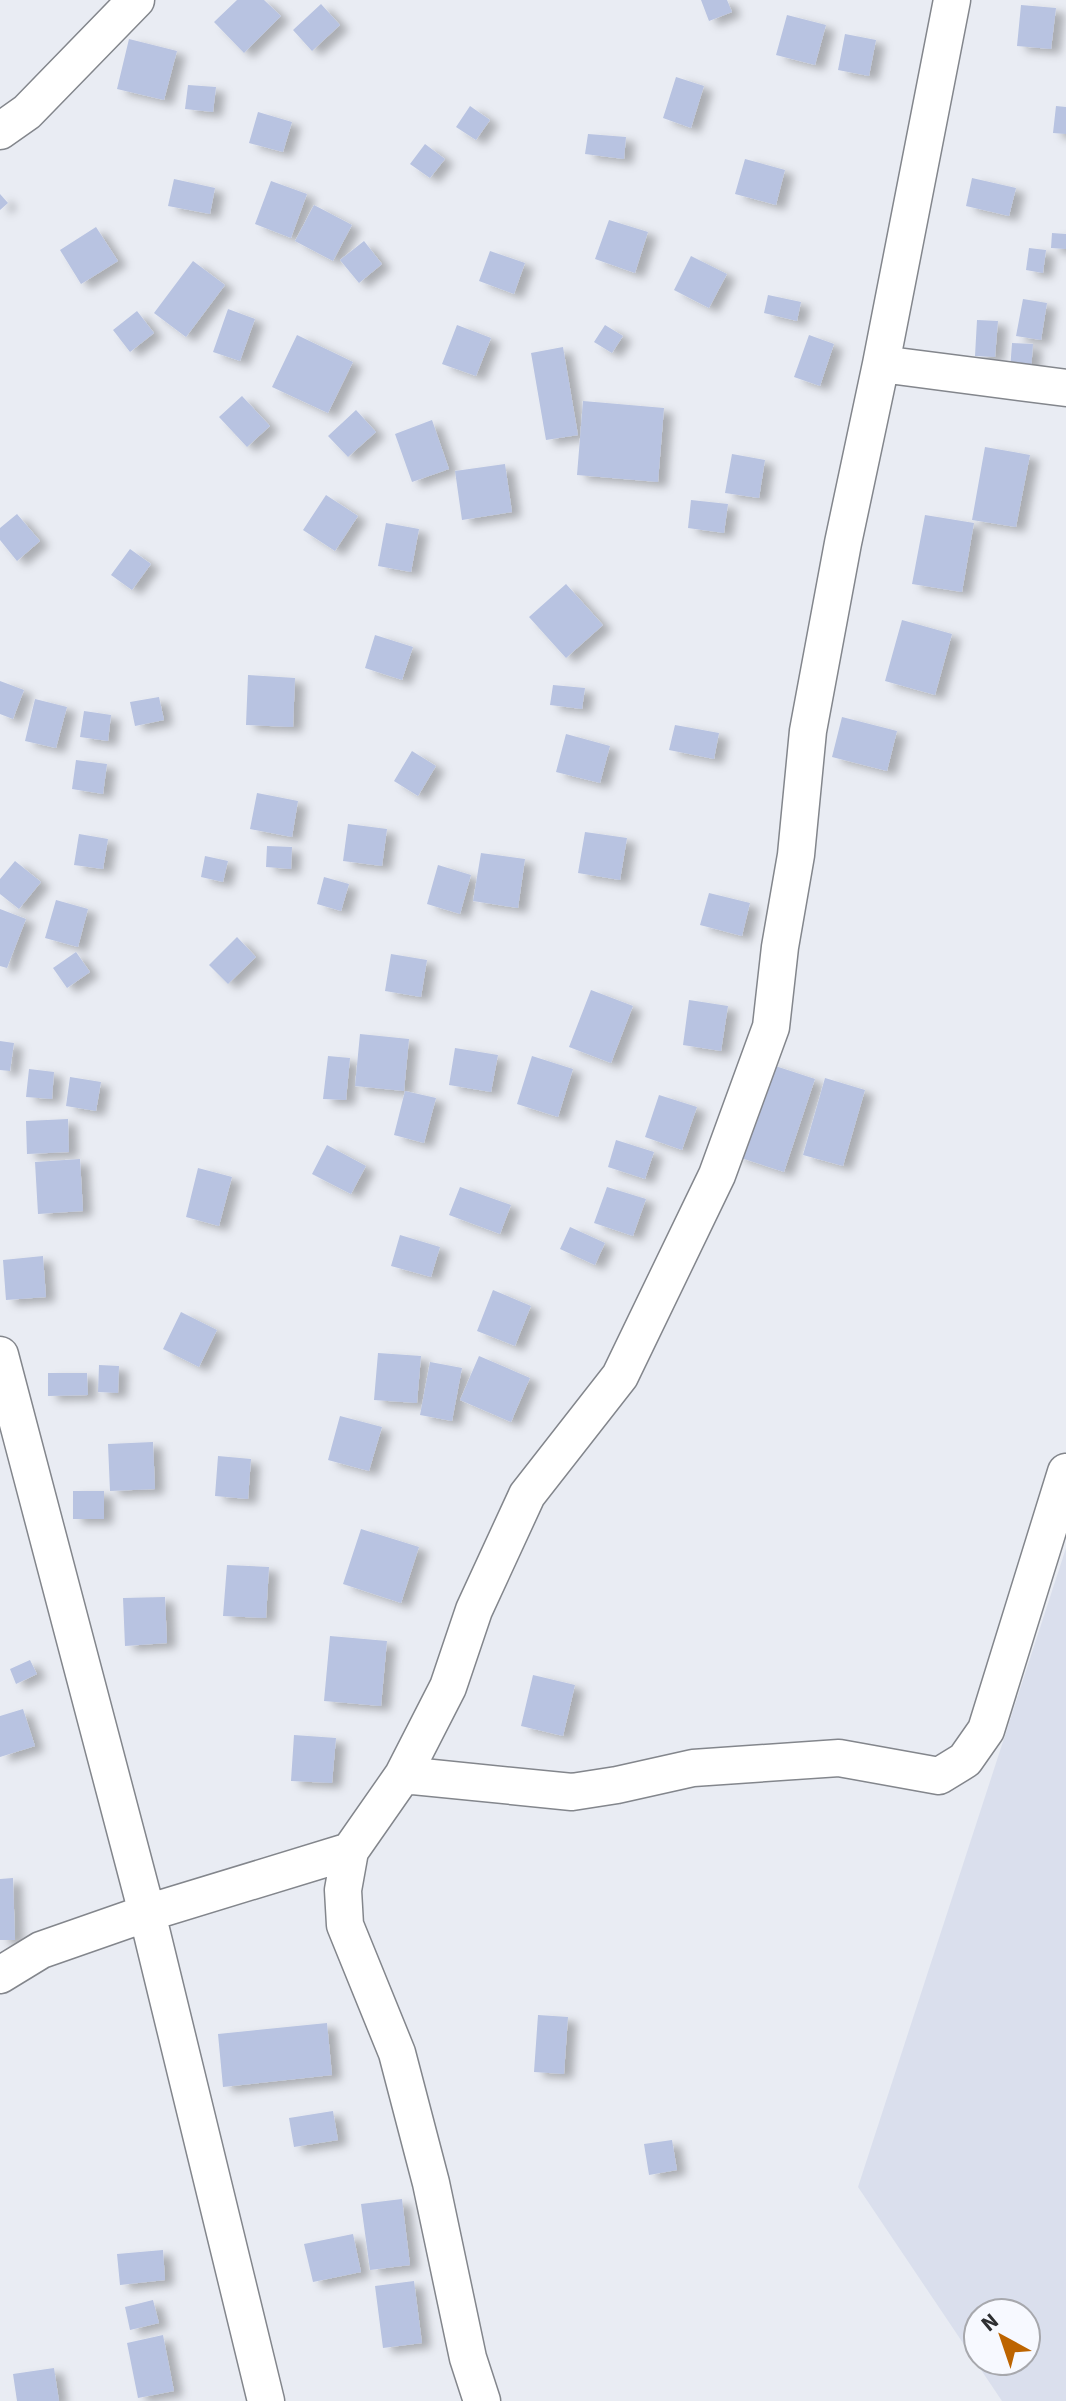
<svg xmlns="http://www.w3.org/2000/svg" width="1066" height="2401" font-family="'Source Sans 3',sans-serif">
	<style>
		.built { fill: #dadfed; fill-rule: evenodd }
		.building { fill: #b8c3e1; filter: url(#shadow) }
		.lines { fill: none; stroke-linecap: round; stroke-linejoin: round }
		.minor-casing { stroke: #83868c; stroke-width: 39 }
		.minor { stroke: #fff; stroke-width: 36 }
	</style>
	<defs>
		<filter id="shadow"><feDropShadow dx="9" dy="5" stdDeviation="4" flood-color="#0004"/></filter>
	</defs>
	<rect width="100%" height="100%" fill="#e9ecf3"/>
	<path class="built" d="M1066,1548V2401H1002L858,2187ZM978,2313H1026V2361H978Z"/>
	<path class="building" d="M237,0H264L281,16L244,53L214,22Z
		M701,0H727L732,12L709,21Z
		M321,4L340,25L312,51L293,30Z
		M1021,5L1056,8L1051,49L1017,46Z
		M787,15L826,25L815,65L776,55Z
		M845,34L876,40L869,76L838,70Z
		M129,39L177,51L164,100L117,89Z
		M676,77L704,86L691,128L663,118Z
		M188,85L216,87L213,112L185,109Z
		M470,106L490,120L476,140L456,127Z
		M1056,106L1066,107V134L1053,133Z
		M258,112L292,122L283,152L249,143Z
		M588,134L626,137L624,159L585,154Z
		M425,144L445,159L430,178L410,164Z
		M745,159L785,170L776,205L735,194Z
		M972,178L1016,188L1009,216L966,206Z
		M174,179L215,188L210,214L168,206Z
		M271,181L307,194L291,238L255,224Z
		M0,194L8,203L0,210Z
		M314,205L352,225L333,261L295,241Z
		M609,220L648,232L635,273L595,259Z
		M96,227L118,261L81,284L60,250Z
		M1052,233L1066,234V249L1051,248Z
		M364,241L382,264L359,283L340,260Z
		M1029,248L1046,250L1043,273L1026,270Z
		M490,251L525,263L514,294L479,281Z
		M691,256L727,274L709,308L674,290Z
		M193,261L225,285L186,337L154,313Z
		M768,295L801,302L797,321L764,313Z
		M1023,299L1047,303L1041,340L1016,336Z
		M228,309L255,319L240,361L213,352Z
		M137,311L154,333L130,352L113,330Z
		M977,320L998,321L995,357L975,356Z
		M457,325L491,338L476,376L442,364Z
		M605,325L623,336L612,353L594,342Z
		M297,335L353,362L328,413L272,387Z
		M809,335L834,344L820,386L794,377Z
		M1012,343L1033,344L1031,371L1010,370Z
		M563,347L578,435L546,440L531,353Z
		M242,396L270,426L247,447L219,417Z
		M583,401L664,408L658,482L577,475Z
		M356,410L376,432L348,457L328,436Z
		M432,420L449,469L412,482L395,434Z
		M985,447L1030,455L1016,527L972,520Z
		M732,454L765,460L759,498L725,493Z
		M505,464L512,512L462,520L455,471Z
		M326,495L358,516L335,551L303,530Z
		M691,500L728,504L724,533L688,528Z
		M17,514L40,541L17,561L0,540V528Z
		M925,515L974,523L962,592L912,584Z
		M386,523L419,529L411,572L378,566Z
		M130,549L151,564L132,590L111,575Z
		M566,584L603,625L566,658L529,617Z
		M902,620L952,634L935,695L885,681Z
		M375,635L413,647L402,680L365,668Z
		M248,675L295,678L293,727L246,725Z
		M0,681L24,690L13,719L0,714Z
		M553,685L585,688L582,709L550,705Z
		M159,697L164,720L135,726L130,702Z
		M35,699L67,707L56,748L25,741Z
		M84,711L111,715L108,741L80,737Z
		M842,717L897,731L887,771L832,757Z
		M675,725L719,733L714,759L669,750Z
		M566,734L610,746L600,783L556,772Z
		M412,751L436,766L418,796L394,781Z
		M76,760L107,764L103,794L72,789Z
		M257,793L298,801L292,837L250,829Z
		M348,824L387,829L382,866L343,861Z
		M585,832L627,838L620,880L578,873Z
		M79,834L108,839L103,869L74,865Z
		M267,846L292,847L291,869L266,867Z
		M481,853L525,859L518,908L473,901Z
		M205,856L228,861L223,882L201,877Z
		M15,861L41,882L19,909L0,894V879Z
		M438,865L471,875L460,914L427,904Z
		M324,877L349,884L341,911L317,904Z
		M709,893L750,903L742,936L700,925Z
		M56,900L88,909L78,947L45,938Z
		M0,909L26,919L7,968L0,966Z
		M237,937L256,957L228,984L209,965Z
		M76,952L90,972L67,988L53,968Z
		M391,954L427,960L421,997L385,991Z
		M591,990L633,1006L611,1063L569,1047Z
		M689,1000L728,1006L721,1051L683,1045Z
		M360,1034L409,1039L404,1091L355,1086Z
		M0,1041L14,1043L10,1071L0,1070Z
		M455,1048L498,1055L491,1092L449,1085Z
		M328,1056L350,1058L346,1100L323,1099Z
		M532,1056L573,1069L558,1117L517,1104Z
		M766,1063L815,1079L784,1172L735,1156Z
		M29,1069L54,1072L52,1099L26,1097Z
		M70,1077L101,1082L96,1111L66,1106Z
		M825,1078L865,1090L843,1166L803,1155Z
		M405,1091L436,1098L424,1143L394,1135Z
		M659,1095L697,1107L682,1150L645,1137Z
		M68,1119L69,1152L27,1154L26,1121Z
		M616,1140L654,1152L645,1179L608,1167Z
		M327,1145L366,1166L351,1194L312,1174Z
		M80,1159L83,1211L38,1214L35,1162Z
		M198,1168L232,1177L219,1226L186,1217Z
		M460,1187L511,1205L500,1234L449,1215Z
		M607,1187L646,1199L633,1236L594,1223Z
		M570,1227L605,1243L595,1265L560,1249Z
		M400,1235L440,1247L431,1277L391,1266Z
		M43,1256L46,1297L6,1300L3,1260Z
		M493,1290L531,1306L515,1346L477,1331Z
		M181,1312L217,1330L199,1367L163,1349Z
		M378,1353L421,1356L417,1403L374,1400Z
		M479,1356L530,1378L511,1422L460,1400Z
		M430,1362L462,1368L452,1421L420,1415Z
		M99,1365L119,1366L118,1393L98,1392Z
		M48,1373H87L88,1395L48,1396Z
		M340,1416L382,1427L369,1471L328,1460Z
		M153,1442L155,1489L110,1491L108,1444Z
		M218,1456L251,1459L248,1499L215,1496Z
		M73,1491H104V1519H73Z
		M361,1529L419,1547L401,1603L343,1584Z
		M227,1565L269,1567L266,1618L223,1616Z
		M165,1597L167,1643L125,1646L123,1598Z
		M330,1636L387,1641L381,1706L324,1701Z
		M30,1660L37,1674L16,1684L10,1669Z
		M533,1675L575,1685L563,1736L521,1726Z
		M23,1709L35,1746L0,1757V1716Z
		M294,1735L336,1738L332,1783L291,1781Z
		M13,1878L15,1940H0V1879Z
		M538,2015L568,2017L564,2074L534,2072Z
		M327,2023L332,2075L223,2087L218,2034Z
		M333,2111L338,2140L294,2147L289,2118Z
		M672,2140L677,2170L649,2175L644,2144Z
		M402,2199L410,2265L370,2270L361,2204Z
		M353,2234L361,2272L313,2282L304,2244Z
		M163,2250L165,2280L120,2285L117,2254Z
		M414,2281L422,2343L383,2348L375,2286Z
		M153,2300L159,2323L130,2330L125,2307Z
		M163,2335L174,2391L138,2398L127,2343Z
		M54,2368L59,2401H17L13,2374Z"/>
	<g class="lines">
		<defs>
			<path id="minor" d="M0,131L27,112L136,0
				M881,364L1066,388
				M0,1355L147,1913L266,2401
				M403,1775L572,1792L617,1785L693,1768L839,1758L939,1776L965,1760L986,1730L1066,1472
				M0,1975L41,1950L147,1913L350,1851
				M482,2401L468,2358L431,2183L397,2053L345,1925L343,1890L350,1851L403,1775L448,1687L474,1610L527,1495L620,1376L717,1175L771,1027L780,947L796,855L808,731L843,543L881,364L952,0"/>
		</defs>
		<use href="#minor" class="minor-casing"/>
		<use href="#minor" class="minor"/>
	</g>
	<g transform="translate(1002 2337) rotate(320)"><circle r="38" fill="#f7f9ff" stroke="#a7a8ad" stroke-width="2"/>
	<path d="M0-6L14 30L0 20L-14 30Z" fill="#bd6400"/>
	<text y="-12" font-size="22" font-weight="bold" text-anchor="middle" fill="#2e2f31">N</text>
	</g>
</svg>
